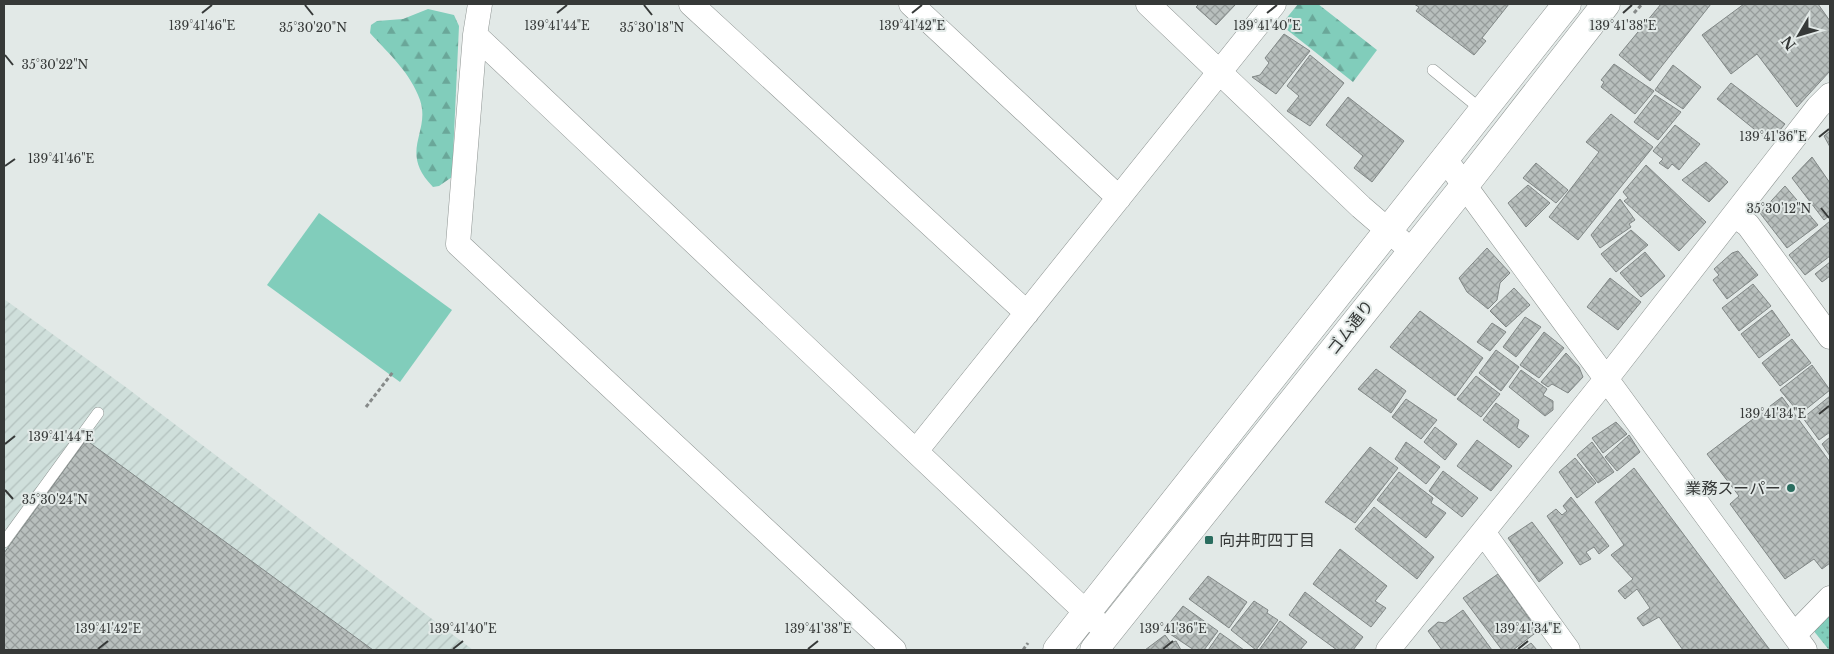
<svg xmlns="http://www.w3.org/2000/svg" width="1834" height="654" font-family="'Libre Baskerville','Noto Sans JP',serif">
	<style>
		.industrial { fill: url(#industrial-furrows) }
		.green { fill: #81cdbb }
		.forest { fill: url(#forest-firs) }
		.park { fill: url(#park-dots) }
		.building { fill: url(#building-cross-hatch); stroke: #818786 }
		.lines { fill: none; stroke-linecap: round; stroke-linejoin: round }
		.service-casing { stroke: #8e9492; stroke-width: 12 }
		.minor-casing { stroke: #8e9492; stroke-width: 25 }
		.tertiary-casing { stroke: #8e9492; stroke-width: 29 }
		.path { stroke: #868a89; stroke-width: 3; stroke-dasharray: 4 2.5; stroke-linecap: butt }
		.service { stroke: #fff; stroke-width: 11 }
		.minor { stroke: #fff; stroke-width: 24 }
		.tertiary { stroke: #fff; stroke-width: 28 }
		.ticks { fill: none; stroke: #363938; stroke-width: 2 }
		.poi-dot { fill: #2a6d5f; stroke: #e2e9e7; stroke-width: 2 }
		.labels { text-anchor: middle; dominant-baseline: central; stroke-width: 4; stroke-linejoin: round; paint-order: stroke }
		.street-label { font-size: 16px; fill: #363938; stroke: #e2e9e7 }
		.poi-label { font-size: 16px; fill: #363938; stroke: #e2e9e7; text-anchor: end }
		.ticks-label { font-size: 12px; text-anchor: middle; fill: #363938; stroke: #e2e9e7; stroke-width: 4; stroke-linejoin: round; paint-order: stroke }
	</style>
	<defs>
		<pattern id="industrial-furrows" width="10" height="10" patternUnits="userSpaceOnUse" patternTransform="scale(1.25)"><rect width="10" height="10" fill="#cfdfdb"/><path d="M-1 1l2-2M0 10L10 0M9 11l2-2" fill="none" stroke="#b2c0bd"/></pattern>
		<pattern id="forest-firs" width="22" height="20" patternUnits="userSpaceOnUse" patternTransform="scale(1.25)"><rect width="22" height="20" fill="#81cdbb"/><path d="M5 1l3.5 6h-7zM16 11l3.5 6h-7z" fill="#6aa799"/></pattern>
		<pattern id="park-dots" width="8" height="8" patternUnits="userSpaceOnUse" patternTransform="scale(1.25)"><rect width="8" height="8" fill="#81cdbb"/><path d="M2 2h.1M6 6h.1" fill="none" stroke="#6aa799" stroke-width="1.8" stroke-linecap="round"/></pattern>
		<pattern id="building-cross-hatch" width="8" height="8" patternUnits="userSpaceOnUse" patternTransform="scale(1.25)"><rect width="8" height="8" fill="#b8bfbd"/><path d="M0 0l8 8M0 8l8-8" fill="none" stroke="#969c9b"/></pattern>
	</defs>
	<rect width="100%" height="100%" fill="#e2e9e7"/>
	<path class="industrial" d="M4,299L127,388L473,650H4Z"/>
	<path class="green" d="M319,213L452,310L400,382L267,285Z"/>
	<path class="forest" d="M1298,4H1318L1377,50L1353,82L1281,25Z
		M428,9L454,15L459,26L452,177L439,186L433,187C398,151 431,133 420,100C410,72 389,54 370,33L371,25L377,21L403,19Z"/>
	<path class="park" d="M1830,613V650H1829L1813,630Z"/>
	<path class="building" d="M1199,4H1236L1216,25L1196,7Z
		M1414,4H1509L1482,38L1486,41L1474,55L1416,11L1419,7Z
		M1661,4H1711L1650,81L1619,55Z
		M1744,4H1818L1830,21V71L1797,107L1757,54L1731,74L1702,35Z
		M1284,34L1310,51L1276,94L1252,77L1260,75L1269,63L1265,58Z
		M1310,55L1344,83L1310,126L1287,111L1299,96L1287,86Z
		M1614,64L1654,91L1635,114L1601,87L1604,82L1601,80Z
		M1673,65L1701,87L1683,109L1655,90Z
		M1731,83L1785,124L1770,142L1717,99Z
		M1655,95L1681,112L1658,140L1634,122Z
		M1348,97L1404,141L1372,182L1354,168L1363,156L1326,125Z
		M1611,114L1653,147L1578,240L1549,217L1599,152L1586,142Z
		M1675,125L1700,144L1679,170L1672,164L1668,169L1659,163L1663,159L1653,151Z
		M1830,131V147L1824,136Z
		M1812,157L1830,183V215L1824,220L1792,178Z
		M1706,162L1728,182L1709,202L1682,180Z
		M1536,163L1568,190L1556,203L1523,178Z
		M1646,165L1706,222L1679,251L1624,201L1628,198L1623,192Z
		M1528,185L1550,203L1526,227L1508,203Z
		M1785,186L1818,225L1787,248L1760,213Z
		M1620,199L1635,220L1629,224L1631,227L1600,248L1591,235Z
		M1830,221V256L1805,275L1789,255Z
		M1631,230L1648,245L1616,272L1601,254Z
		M1487,248L1510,273L1500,283L1497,300L1488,309L1467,292L1459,278Z
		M1738,251L1758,275L1727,299L1713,280L1719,275L1714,269L1732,253Z
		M1645,252L1665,276L1641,297L1620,273Z
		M1830,262V276L1822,282L1815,274Z
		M1610,278L1641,302L1618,330L1587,307Z
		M1753,284L1771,306L1739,331L1722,308Z
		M1514,288L1530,305L1506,327L1490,311Z
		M1772,310L1790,335L1759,358L1741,334Z
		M1420,311L1483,358L1455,396L1390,347Z
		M1525,317L1541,327L1516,357L1503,347Z
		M1492,323L1506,332L1490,351L1477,342Z
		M1544,332L1564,348L1539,378L1520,365Z
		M1792,339L1811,363L1780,386L1762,363Z
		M1496,350L1519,367L1501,391L1479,373Z
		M1566,353L1579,367L1583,377L1568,393L1552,384L1548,387L1541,382Z
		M1812,365L1830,390L1800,414L1780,390Z
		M1376,369L1406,391L1391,413L1358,389Z
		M1521,370L1547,389L1543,395L1553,401V410L1545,416L1509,387Z
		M1476,376L1500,394L1481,417L1457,399Z
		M1830,396V432L1819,440L1803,418Z
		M1782,397L1830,462V563L1822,569L1814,559L1785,579L1730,504L1739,496L1707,454Z
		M1406,399L1437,420L1421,439L1392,417Z
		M1496,403L1519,420L1517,428L1529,436L1519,448L1483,420Z
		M1616,422L1627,434L1603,453L1592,438Z
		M1435,427L1457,444L1445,460L1424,442Z
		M1629,435L1640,452L1617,471L1605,457Z
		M1830,437V456L1822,444Z
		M86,440L373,650H4V553Z
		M1477,440L1512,466L1491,491L1457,466Z
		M1406,442L1440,467L1426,484L1395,459Z
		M1592,442L1614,472L1598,483L1577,455Z
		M1370,447L1398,468L1355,523L1325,502Z
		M1575,458L1596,483L1577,498L1559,472Z
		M1634,468L1770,650H1683L1659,617L1643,626L1637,618L1650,608L1637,589L1625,599L1618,591L1633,579L1611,555L1624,545L1595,502Z
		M1443,471L1478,498L1462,517L1429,491Z
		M1399,472L1433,498L1431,503L1446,513L1426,538L1377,500Z
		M1571,497L1609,546L1599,554L1594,547L1586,552L1591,559L1580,565L1547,516L1556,509L1562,515L1567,511L1563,506Z
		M1374,507L1434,557L1417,579L1355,529Z
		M1532,522L1563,563L1539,582L1508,538Z
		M1340,549L1387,586L1375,601L1386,608L1371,627L1313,584Z
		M1498,574L1538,631L1513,650H1502L1463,598Z
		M1208,576L1247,602L1229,628L1189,599Z
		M1305,592L1363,637L1353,650H1337L1289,615Z
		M1254,601L1268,610L1267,613L1278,620L1256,650L1231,630Z
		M1183,606L1218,631L1204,650H1194L1164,630Z
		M1463,610L1492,650H1442L1428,631L1438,622L1445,623Z
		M1280,621L1307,642L1300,650H1259Z
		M1220,633L1244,650H1208Z
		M1165,635L1171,643L1176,641L1181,650H1145Z
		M1531,643L1537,650H1521Z"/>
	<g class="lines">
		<defs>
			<path id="service" d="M1433,70L1483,111
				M4,542L98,413"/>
			<path id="minor" d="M480,4L475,35L458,244L894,650
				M691,4L1027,313
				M911,4L1119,198
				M1148,4L1361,207L1411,250
				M475,35L1108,633
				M1445,159L1805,650
				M1734,215L1748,225L1830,337
				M916,451L1274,4
				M1483,532L1568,650
				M1794,635L1830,598
				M1388,650L1607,378L1818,107L1830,95"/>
			<path id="tertiary" d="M1057,650L1567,4
				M1094,650L1465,185L1606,4"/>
		</defs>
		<use href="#service" class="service-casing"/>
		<use href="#minor" class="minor-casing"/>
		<use href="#tertiary" class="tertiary-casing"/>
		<path class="path" d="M1634,13L1642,4
			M366,407L393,372
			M1023,650L1028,643"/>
		<use href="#service" class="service"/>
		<use href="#minor" class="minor"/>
		<use href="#tertiary" class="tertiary"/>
	</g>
	<path class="ticks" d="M305,5L313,15M644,5L652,15M202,13L212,5M557,13L567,5M912,13L922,5M1267,13L1277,5M1623,13L1632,5M5,55L13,65M1819,137L1829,129M5,166L15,159M1821,208L1829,218M1819,414L1829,406M5,444L15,436M5,490L13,499M98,649L108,641M453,649L463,641M808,649L818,641M1163,649L1173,641M1518,649L1528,641"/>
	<g class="poi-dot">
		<circle cx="1791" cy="488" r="5"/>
		<rect x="1204" y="535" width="10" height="10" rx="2.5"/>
	</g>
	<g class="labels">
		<g class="street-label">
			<text transform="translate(1350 327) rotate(-52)">ゴム通り</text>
		</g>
		<g class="poi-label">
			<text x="1781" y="488">業務スーパー</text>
			<text x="1219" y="540" text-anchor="start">向井町四丁目</text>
		</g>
	</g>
	<g class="ticks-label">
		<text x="557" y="30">139°41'44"E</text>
		<text x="912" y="30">139°41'42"E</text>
		<text x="1267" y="30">139°41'40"E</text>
		<text x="202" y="30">139°41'46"E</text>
		<text x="1623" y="30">139°41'38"E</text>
		<text x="313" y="32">35°30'20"N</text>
		<text x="652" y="32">35°30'18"N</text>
		<text x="55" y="69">35°30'22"N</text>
		<text x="1773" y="141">139°41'36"E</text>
		<text x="61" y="163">139°41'46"E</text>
		<text x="1779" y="213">35°30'12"N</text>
		<text x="1773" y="418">139°41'34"E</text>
		<text x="61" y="441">139°41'44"E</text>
		<text x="55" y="504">35°30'24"N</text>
		<text x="108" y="633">139°41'42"E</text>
		<text x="463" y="633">139°41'40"E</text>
		<text x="818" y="633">139°41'38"E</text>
		<text x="1173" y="633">139°41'36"E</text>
		<text x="1528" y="633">139°41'34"E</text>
	</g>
	<rect width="1834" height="654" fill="none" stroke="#363938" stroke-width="10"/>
	<g transform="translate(1799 35) rotate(232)" stroke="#e2e9e7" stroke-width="4" paint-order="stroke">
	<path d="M0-4L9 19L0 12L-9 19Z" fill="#363938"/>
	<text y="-8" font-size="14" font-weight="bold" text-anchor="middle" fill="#363938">N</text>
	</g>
</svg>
